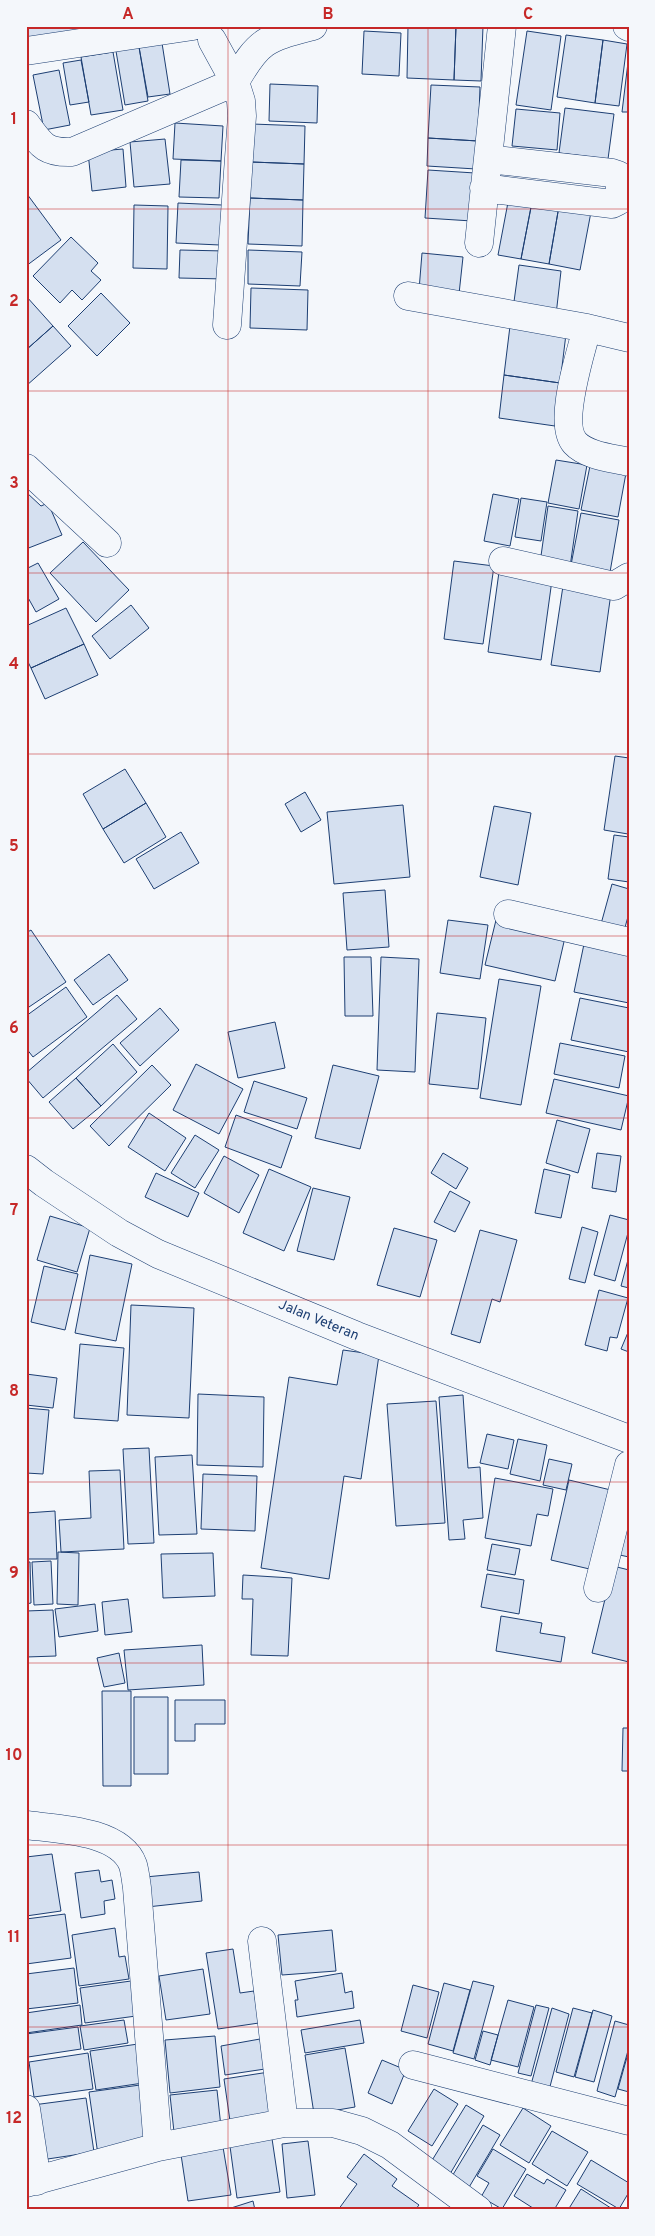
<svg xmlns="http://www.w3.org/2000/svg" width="655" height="2236" font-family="Overpass,sans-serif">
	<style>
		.building { fill: #d5e0f0; stroke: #1d3f73 }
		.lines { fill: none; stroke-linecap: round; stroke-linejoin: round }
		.minor-casing { stroke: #1d3f73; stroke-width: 29 }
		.highway-casing { stroke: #1d3f73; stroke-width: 29 }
		.minor { stroke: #f4f7fb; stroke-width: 28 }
		.highway { stroke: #f4f7fb; stroke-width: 28 }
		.grid { fill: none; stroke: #c62828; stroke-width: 1; stroke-opacity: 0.55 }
		.labels { text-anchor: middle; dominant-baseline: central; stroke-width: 4; stroke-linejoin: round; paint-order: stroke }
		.street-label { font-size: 14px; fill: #1d3f73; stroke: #f4f7fb }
		.neatline { fill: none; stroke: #c62828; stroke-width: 2 }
		.grid-label { font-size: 16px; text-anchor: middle; font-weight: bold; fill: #c62828 }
	</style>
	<rect width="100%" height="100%" fill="#f4f7fb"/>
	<path class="building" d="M27,26H108L29,38Z
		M408,26H456L454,80L407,78Z
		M456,26H483L481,81L454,80Z
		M364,31L401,33L399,76L362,74Z
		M527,31L561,36L551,110L516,105Z
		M566,35L603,40L595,103L557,97Z
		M603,40L627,44L619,106L595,103Z
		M162,43L170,94L148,97L139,47Z
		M139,47L148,101L125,105L116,51Z
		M113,52L123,110L91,115L81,57Z
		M629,54V112H622Z
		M81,60L89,102L70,105L63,63Z
		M59,70L70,125L44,130L33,75Z
		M270,84L318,86L317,123L269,121Z
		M431,85L480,87L478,141L428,138Z
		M565,108L614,114L608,159L559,153Z
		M516,109L560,113L557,150L512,146Z
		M175,123L223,126L221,161L173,159Z
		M252,124L305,126L304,164L251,162Z
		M428,138L478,141L476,169L427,166Z
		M165,139L170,184L134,187L130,142Z
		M123,149L126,187L92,191L88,152Z
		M181,160L221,161L219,198L179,197Z
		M251,162L304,164L303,200L250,198Z
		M428,170L475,173L472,221L425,218Z
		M27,194L61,240L26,266V194Z
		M509,197L532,202L521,259L498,255Z
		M250,198L303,200L302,246L248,244Z
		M532,202L559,206L549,264L521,259Z
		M178,203L222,205L220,245L176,243Z
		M134,205L168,206L167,269L133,268Z
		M559,206L591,212L580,270L549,264Z
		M71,237L98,263L91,271L101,280L82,300L72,290L60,303L33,276Z
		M180,250L225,251V279L179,278Z
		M248,250L302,252L300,286L248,284Z
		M422,253L463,257L459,294L419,290Z
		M519,265L561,271L556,315L513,309Z
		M251,288L308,290L307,330L250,328Z
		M101,293L130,323L97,356L68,326Z
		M26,296L53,326L26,350Z
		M53,326L71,346L26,386V350Z
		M510,326L566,334L560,383L504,375Z
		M504,375L560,383L555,426L499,418Z
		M556,460L587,465L579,509L548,503Z
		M590,466L626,473L618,517L581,510Z
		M26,492L41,506L48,503L62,535L26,549Z
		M493,494L519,499L510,546L484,541Z
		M521,498L547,502L541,541L515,537Z
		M548,506L578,511L570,567L540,563Z
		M581,513L619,520L609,578L570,570Z
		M83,542L129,590L96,622L50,573Z
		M454,561L494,566L483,644L444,639Z
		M38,563L59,599L36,612L26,594V569Z
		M499,572L552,580L541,660L488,652Z
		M563,586L611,593L600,672L551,665Z
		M131,605L149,628L110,659L92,636Z
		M66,608L84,644L31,668L26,658V626Z
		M84,644L98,675L45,699L31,668Z
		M615,756L629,758L628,834L604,830Z
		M125,769L146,803L103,829L83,794Z
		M305,792L321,820L301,832L285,804Z
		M146,803L166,837L124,863L103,829Z
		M403,805L410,877L334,884L327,812Z
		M494,806L531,813L518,885L480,877Z
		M181,832L199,863L154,889L136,859Z
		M614,835L629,837V882L608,879Z
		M612,884L629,889V913L624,931L601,924Z
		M385,890L389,947L347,950L343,893Z
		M497,916L566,933L555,981L485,965Z
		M448,920L488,925L480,979L440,973Z
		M31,930L66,982L26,1009V933Z
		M584,944L629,953V1003L574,992Z
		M109,954L128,980L93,1005L74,980Z
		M344,957H371L373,1016H345Z
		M381,957L419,959L415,1072L377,1070Z
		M499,979L541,986L521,1105L480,1098Z
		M66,987L87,1017L33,1057L26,1048V1016Z
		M117,995L137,1019L43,1098L26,1078V1073Z
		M580,998L629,1008V1052L571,1040Z
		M160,1008L179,1030L140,1066L120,1043Z
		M437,1013L486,1018L478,1089L429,1084Z
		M275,1022L285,1068L238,1078L228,1032Z
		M560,1043L625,1056L619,1088L554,1074Z
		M113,1044L137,1072L101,1106L76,1078Z
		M196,1064L243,1089L219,1134L173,1110Z
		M152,1065L171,1085L109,1146L90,1126Z
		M333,1065L379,1076L360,1149L315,1138Z
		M76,1078L101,1106L73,1129L49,1102Z
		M554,1079L629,1096L621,1130L546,1113Z
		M254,1081L307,1098L297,1129L244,1112Z
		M149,1113L186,1138L165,1171L128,1147Z
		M236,1115L292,1136L281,1168L225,1147Z
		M557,1120L590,1129L578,1173L546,1163Z
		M195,1135L219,1150L195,1188L171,1173Z
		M443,1153L468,1168L456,1189L431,1173Z
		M597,1153L621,1156L616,1192L592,1188Z
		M224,1156L259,1175L239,1213L204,1193Z
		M269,1169L311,1187L284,1251L243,1233Z
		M544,1169L570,1175L561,1218L535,1213Z
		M156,1173L199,1193L188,1217L145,1197Z
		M313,1188L350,1197L334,1260L297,1251Z
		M450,1191L470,1202L455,1232L434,1222Z
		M610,1215L629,1220V1229L615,1281L594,1275Z
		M50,1216L90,1228L77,1272L37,1260Z
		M582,1227L598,1232L585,1283L569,1279Z
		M394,1228L437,1240L420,1297L377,1285Z
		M480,1230L517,1240L500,1302L492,1299L480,1343L451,1334Z
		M90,1255L132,1264L116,1341L75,1333Z
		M629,1256V1288L621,1286Z
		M44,1266L78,1274L65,1330L31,1322Z
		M599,1290L628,1298L617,1338L610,1337L607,1351L585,1345Z
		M131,1305L194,1308L189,1418L127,1415Z
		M629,1330V1352L621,1349Z
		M80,1344L124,1348L118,1421L74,1418Z
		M343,1350L379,1355L361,1479L344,1476L329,1579L261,1568L289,1377L337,1385Z
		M26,1374L57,1378L53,1408L26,1405Z
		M198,1394L264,1397L263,1467L197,1465Z
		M463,1395L468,1468L480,1467L483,1518L463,1520L465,1539L449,1540L439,1397Z
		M436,1401L445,1523L396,1526L387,1404Z
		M26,1408L49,1410L43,1474L26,1473Z
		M487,1434L514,1440L508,1469L480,1463Z
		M518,1439L547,1445L540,1481L510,1474Z
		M149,1448L154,1543L128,1544L123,1449Z
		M192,1455L197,1534L159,1535L155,1457Z
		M549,1459L572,1464L566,1490L543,1485Z
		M120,1470L124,1549L61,1552L59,1520L91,1518L89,1471Z
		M203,1474L257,1476L255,1531L201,1529Z
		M495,1478L553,1489L548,1516L537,1514L531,1546L485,1538Z
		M569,1480L615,1491L598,1571L551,1560Z
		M629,1489V1557L615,1554Z
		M55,1511L57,1559H26V1513Z
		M492,1544L520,1549L515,1575L487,1570Z
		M58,1552L79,1553L78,1605L57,1604Z
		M213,1553L215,1596L163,1598L161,1554Z
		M51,1561L53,1604L34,1605L32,1562Z
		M26,1562H30L31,1603L26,1604Z
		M613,1566L629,1570V1662L592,1653Z
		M487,1574L524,1580L519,1614L481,1607Z
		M243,1575L292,1578L288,1656L251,1655L253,1599H242Z
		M128,1599L132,1632L105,1635L102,1602Z
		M95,1604L98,1631L59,1637L55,1609Z
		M53,1610L56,1656L26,1657V1611Z
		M501,1616L542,1623L540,1633L565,1637L561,1662L496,1651Z
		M202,1645L204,1685L128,1690L124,1650Z
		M119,1653L125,1683L104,1687L97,1658Z
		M102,1691H131V1786H103Z
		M134,1697H168V1774H134Z
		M175,1700H225V1724H195V1741H175Z
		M623,1728H629V1771H622Z
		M52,1854L61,1911L26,1916V1857Z
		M99,1870L101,1882L112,1880L115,1899L104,1901L105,1914L81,1918L75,1873Z
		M199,1872L202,1901L147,1907L145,1877Z
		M65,1914L71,1958L26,1964V1919Z
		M115,1928L119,1957L125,1956L129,1979L79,1986L72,1935Z
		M332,1930L336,1971L282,1975L278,1935Z
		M233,1949L240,1993L254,1991L259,2023L218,2029L206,1953Z
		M74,1968L78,2003L26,2009V1974Z
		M203,1969L210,2014L166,2020L159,1976Z
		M342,1973L345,1993L352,1991L354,2008L297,2017L295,2000H298L295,1981Z
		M131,1981L136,2016L85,2023L80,1988Z
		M473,1981L494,1986L474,2059L453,2053Z
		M444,1983L470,1990L453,2051L428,2044Z
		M413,1985L439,1992L427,2038L401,2031Z
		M508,2000L534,2007L518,2067L491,2060Z
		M80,2005L82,2025L26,2033V2013Z
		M536,2005L549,2008L531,2076L518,2073Z
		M552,2008L569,2014L547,2098L529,2092Z
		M573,2008L592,2013L574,2077L556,2072Z
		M593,2010L612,2016L594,2082L575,2077Z
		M124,2020L128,2043L84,2050L80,2026Z
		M360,2020L364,2043L305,2053L301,2030Z
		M615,2021L629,2025V2047L615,2097L597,2091Z
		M78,2027L81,2049L28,2057L26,2034Z
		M483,2031L498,2035L490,2065L475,2060Z
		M215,2036L220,2087L170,2093L165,2040Z
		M260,2039L265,2069L225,2075L221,2046Z
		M138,2044L143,2083L96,2090L90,2051Z
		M345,2048L355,2107L314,2114L305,2055Z
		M629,2050V2092L618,2089Z
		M88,2053L93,2089L34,2097L29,2062Z
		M382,2060L406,2070L392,2104L368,2093Z
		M269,2072L277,2121L231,2128L224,2079Z
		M140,2085L149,2147L98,2155L89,2092Z
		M434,2089L458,2104L432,2146L408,2131Z
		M217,2090L221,2127L174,2132L170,2095Z
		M86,2098L94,2152L41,2160L33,2105Z
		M466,2105L484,2116L450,2174L431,2162Z
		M523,2108L551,2126L529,2163L500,2145Z
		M483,2125L500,2135L468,2189L451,2178Z
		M552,2131L588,2152L567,2186L532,2164Z
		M271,2132L280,2192L237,2198L229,2139Z
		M222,2141L231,2195L188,2201L180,2148Z
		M308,2141L315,2195L287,2198L282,2144Z
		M493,2149L526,2169L502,2209L481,2197L489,2183L477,2176Z
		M364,2154L397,2179L392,2186L419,2205L415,2210H338L357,2184L347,2177Z
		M591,2160L629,2183V2192L619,2209L577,2184Z
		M527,2174L544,2184L547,2179L566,2190L554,2210H536L514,2196Z
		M581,2189L614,2210H568Z
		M253,2201L255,2210H228V2209Z"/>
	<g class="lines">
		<defs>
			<path id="minor" d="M627,26L629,27
				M212,40L235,82L241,101L242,116L227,325
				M26,51L193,26
				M26,124C41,145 45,153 72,152L235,82C259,39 267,38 313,26
				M484,188L612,204L618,201L621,180L618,175L612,173L488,159
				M479,243L502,26
				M408,296L587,328
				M629,338L587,328C581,353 557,423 575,443C587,456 613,458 629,462
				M26,468L107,543
				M503,561L614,586L629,577
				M508,914L629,942
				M598,1588L629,1465
				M26,1825C57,1829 120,1830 133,1865C135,1872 136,1881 137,1888L158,2147
				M262,1941L284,2123
				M413,2065L629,2121
				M26,2109L37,2181
				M26,2183L158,2147L284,2123H333L362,2131L390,2145L478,2210"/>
			<g id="highway">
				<path id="s1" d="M26,1169L44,1183L119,1233L158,1254L357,1336L629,1439"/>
			</g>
		</defs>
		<use href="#minor" class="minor-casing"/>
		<use href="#highway" class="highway-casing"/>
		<use href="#minor" class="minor"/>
		<use href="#highway" class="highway"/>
	</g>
	<path class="grid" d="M228,26V2210M428,26V2210M26,209H629M26,391H629M26,573H629M26,754H629M26,936H629M26,1118H629M26,1300H629M26,1482H629M26,1663H629M26,1845H629M26,2027H629"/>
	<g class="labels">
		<g class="street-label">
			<text stroke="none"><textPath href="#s1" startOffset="331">Jalan Veteran</textPath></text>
		</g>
	</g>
	<rect width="655" height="2236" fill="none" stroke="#f4f7fb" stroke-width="55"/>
	<rect x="28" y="28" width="600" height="2180" class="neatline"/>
	<g class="grid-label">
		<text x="128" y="19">A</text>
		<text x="328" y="19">B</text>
		<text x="528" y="19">C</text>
		<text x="14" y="124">1</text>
		<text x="14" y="306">2</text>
		<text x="14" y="488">3</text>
		<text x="14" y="669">4</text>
		<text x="14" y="851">5</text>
		<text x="14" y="1033">6</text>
		<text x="14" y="1215">7</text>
		<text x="14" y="1396">8</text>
		<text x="14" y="1578">9</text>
		<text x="14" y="1760">10</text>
		<text x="14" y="1942">11</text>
		<text x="14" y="2123">12</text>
	</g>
</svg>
